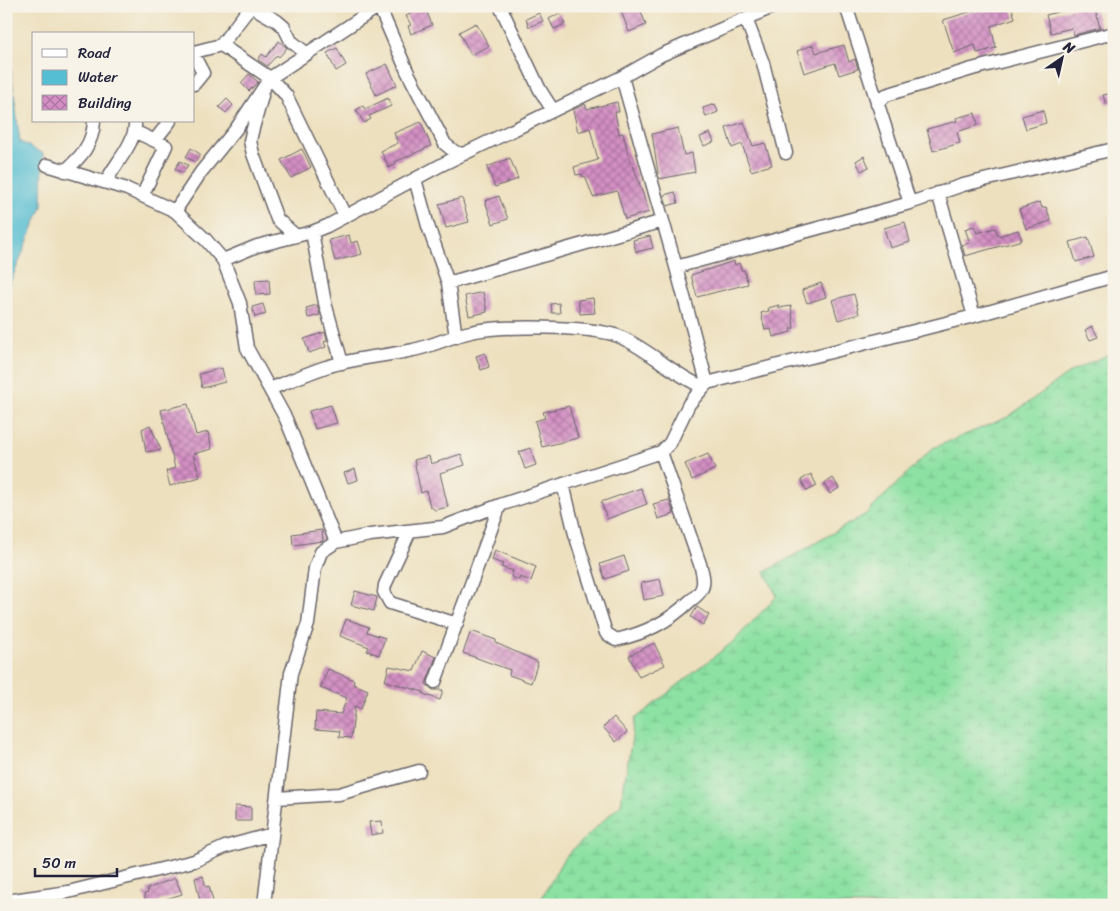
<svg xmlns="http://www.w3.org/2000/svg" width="1120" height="911" font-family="Sriracha,sans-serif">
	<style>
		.wetland { fill: url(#wetland-marsh); stroke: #57826f }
		.water { fill: #56bed2; stroke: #3c7086 }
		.building { fill: url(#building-cross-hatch) }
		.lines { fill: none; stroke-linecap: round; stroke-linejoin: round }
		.minor-casing { stroke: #696469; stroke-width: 15 }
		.minor { stroke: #fff; stroke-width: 12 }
	</style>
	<defs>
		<pattern id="wetland-marsh" width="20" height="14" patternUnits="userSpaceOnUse" patternTransform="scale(1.25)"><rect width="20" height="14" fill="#8ce1a3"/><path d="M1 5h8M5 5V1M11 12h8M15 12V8" fill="none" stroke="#78c18d"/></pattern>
		<pattern id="building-cross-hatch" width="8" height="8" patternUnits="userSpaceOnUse" patternTransform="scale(1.25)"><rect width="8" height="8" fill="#d38fc3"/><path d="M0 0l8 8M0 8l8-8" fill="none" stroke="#ab74a0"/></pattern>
	</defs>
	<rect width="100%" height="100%" fill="#f7f3e8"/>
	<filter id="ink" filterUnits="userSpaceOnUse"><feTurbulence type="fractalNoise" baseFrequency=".02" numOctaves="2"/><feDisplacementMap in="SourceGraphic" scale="10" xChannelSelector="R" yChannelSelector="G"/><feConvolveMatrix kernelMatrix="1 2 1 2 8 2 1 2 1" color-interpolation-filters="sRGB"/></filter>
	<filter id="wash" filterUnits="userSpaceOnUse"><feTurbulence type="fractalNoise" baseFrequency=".0096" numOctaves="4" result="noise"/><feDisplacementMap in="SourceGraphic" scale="20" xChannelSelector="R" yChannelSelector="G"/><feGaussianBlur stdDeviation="1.12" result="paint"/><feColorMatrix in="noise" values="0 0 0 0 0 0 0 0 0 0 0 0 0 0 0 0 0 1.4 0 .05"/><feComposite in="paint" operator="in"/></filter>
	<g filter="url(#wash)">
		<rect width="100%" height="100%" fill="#ede0be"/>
		<path class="wetland" d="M1114,352V905H538L564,858L621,804L635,719L734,641L777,596L765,572L866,514L933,448L1008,417L1072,371Z"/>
		<path class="water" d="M6,30L20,142L43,153L42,206L6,293Z"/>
		<g id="blocks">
			<path class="building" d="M634,6H639L646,25L629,32L621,11Z
				M989,6H1011L1015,18L991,26L996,48L977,53L975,45L954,53L943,20Z
				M1080,6H1094L1100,28L1074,35L1072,28L1051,33L1046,15Z
				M425,7L432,25L411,34L408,26L411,25L406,16Z
				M539,13L543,21L529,27L526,19Z
				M560,13L565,24L554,29L549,19Z
				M476,23L489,46L471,55L459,32Z
				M279,41L287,48L279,57L277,55L267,66L258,60L262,54L266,57Z
				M813,45L816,53L844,45L849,62L855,59L858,69L839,75L835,63L804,73L797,51Z
				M337,48L346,65L336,71L327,53Z
				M387,64L397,85L376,95L366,74Z
				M249,74L258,82L249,91L241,83Z
				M1112,93L1114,102L1106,104L1103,95Z
				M388,98L391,106L369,116L371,119L364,123L356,110L363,106L365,109Z
				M227,99L233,105L226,113L219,107Z
				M617,102L619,112H615L619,134L623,133L630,162H632L649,212L625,219L617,191L593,197L585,176L583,177L582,174L576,175L574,167L598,160L590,128L578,132L573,110L585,104L587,109Z
				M715,104L718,112L706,117L703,108Z
				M1043,110L1046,123L1026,129L1022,116Z
				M975,113L978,125L957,132L960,143L933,151L927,129L957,121L956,118Z
				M421,122L431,146L395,162L396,164L389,168L381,151L398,143L394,133Z
				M744,122L753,146L765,143L772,165L751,171L742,144L732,148L726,128Z
				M678,128L684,155L692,153L695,172L659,179L652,134Z
				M710,133L714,142L704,146L700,137Z
				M191,148L200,154L195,162L186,157Z
				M302,149L311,167L291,178L281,160Z
				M864,156L869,167L861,171L856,161Z
				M510,158L518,179L495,187L487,167Z
				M180,161L188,165L183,173L175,169Z
				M675,192L678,203L667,206L664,195Z
				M499,196L508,219L493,224L485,201Z
				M462,198L469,222L446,228L439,204Z
				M1040,202L1042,208L1046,207L1051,221L1026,229L1019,209Z
				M905,222L910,242L890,248L884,228Z
				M974,226L977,233L995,228L998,236L1018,230L1022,240L965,256L962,245L970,243L965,229Z
				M349,235L351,243L358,241L362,254L335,261L329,240Z
				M650,236L653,248L636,252L633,240Z
				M1088,237L1094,257L1076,262L1070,242Z
				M734,261L735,265L739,263L742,271L744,270L748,284L697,297L691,275Z
				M269,279L270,294L256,295L255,280Z
				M821,283L826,297L807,303L802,290Z
				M483,292L487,312L469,316L465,296Z
				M854,294L859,314L838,320L832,300Z
				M593,298L595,313L580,314L578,300Z
				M559,303L560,313H552L551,304Z
				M263,304L266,314L255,317L252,307Z
				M317,305L320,315L308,318L306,308Z
				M779,305V308L791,306L794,328L790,329L791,332L773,337L771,329L765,330L761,313L769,311L768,308Z
				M1092,326L1098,337L1090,340L1085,330Z
				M325,332L327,341L324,342L326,347L309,353L304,339Z
				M485,353L489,367L481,370L476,356Z
				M222,368L225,382L202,388L199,374Z
				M188,404L196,435L208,432L212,449L193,454L200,477L170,486L166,471L175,468L161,410Z
				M331,405L337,423L315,429L309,411Z
				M569,406L578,438L542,447L535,421L545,418L543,412Z
				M150,425L161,450L146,452L142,429Z
				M530,448L536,465L525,469L519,452Z
				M461,454L465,465L440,473L448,507L435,510L430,506L426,491L421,493L414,460L429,456L431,464Z
				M708,454L715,469L692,480L685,464Z
				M355,469L358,480L348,483L344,473Z
				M811,474L817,486L807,491L801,480Z
				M833,478L839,488L830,494L824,484Z
				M641,488L647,504L607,519L601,502Z
				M669,500L674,514L658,519L653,504Z
				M322,530L323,541L293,545L292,534Z
				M495,550L536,567L531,581L520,577L519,580L511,577L513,571L501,567L503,564L492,560Z
				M624,556L629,571L605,579L600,564Z
				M660,579L664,596L644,600L641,583Z
				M355,591L377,597L374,611L351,605Z
				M697,607L709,615L703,625L691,617Z
				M346,619L369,627L367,632L385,638L379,655L367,651L369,647L340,636Z
				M471,631L496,640V643L538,662L531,683L509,675L510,670L463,653Z
				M654,643L665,665L639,677L629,656Z
				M422,651L436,657L426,684L433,690H443L440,700L423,694L424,692L385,681L389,666L414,671Z
				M328,669L354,680L353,684L368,690L361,709L355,706L351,738L339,737L340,731L315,729L316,712L341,714L347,698L320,688Z
				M614,717L627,732L616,742L603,727Z
				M235,806L251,807V821H235Z
				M382,821L383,833L371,835L369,822Z
				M203,876L206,887L209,886L214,905H201L195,878Z
				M175,878L182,894L147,905L144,894L148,893L147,889Z"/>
		</g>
	</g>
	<g filter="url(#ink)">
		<use href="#blocks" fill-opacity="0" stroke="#696469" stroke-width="1"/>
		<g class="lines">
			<defs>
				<path id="minor" d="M251,6L277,21L284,27L291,41L307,54
					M379,6L407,71L445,144L455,152L464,154
					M500,6L540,90L552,109
					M846,6L910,203
					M746,19L763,63L786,153
					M221,45L270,78L286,95L345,216
					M194,52L221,45L251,6
					M194,56L203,73L194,84
					M622,77L676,267L707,383
					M262,96L252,132L250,141L253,154L277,219L295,235
					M877,104L886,95L972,69L1114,33
					M136,132L166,146L143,194
					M155,140L170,121
					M47,165L127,189L175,211L206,240L223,260L240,303L247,348L286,419L336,542
					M65,171C81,157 93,144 94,121
					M415,179L428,226L448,283L456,337
					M106,182C115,163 137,142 135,121
					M938,193L974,316
					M175,211L201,172L236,129L270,78L379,6
					M312,232L325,303L342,363
					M223,260L257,246L312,232L327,226L443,164L622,77L661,55L775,6
					M676,267L910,203L963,185L1114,149
					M448,283L663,221
					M270,389C287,382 303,375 320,369C350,358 382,357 413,350C433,346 451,336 471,332C501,325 591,326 618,336C646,347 672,374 703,387
					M563,484L575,534L606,633L616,640C646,633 668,622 690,601C694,598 699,594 701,590C706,582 702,572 700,564L661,452
					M410,531L385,585L384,592L390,603L457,624
					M435,682L500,505
					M277,798L339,794L419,771
					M6,901L68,892L194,861L225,847L272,834
					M264,905L291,673L308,624L315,568L321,552L336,542L370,535L443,527L500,505L661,452L670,443L689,404L707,383L974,316L1114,276"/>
			</defs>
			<use href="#minor" class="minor-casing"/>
			<use href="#minor" class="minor"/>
		</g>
	</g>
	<rect width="1120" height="911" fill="none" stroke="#f7f3e8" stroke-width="25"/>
	<rect x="32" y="32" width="162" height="90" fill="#f7f3e8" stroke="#a29fa3"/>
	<rect x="42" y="49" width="25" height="8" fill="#ffffff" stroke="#a29fa3"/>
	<text x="78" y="58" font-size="15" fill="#22223b">Road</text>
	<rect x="42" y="70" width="25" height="15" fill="#56bed2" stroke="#a29fa3"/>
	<text x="78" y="82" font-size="15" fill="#22223b">Water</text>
	<rect x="42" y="95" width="25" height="15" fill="url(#building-cross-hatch)" stroke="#a29fa3"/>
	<text x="78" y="108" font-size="15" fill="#22223b">Building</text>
	<g transform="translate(1062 58) rotate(34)" stroke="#f7f3e8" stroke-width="4" paint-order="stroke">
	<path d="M0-4L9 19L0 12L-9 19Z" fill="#22223b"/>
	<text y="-8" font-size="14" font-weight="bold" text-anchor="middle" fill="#22223b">N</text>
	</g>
	<path d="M35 868v8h82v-8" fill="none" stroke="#22223b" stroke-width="2.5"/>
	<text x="42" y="868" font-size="15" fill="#22223b" stroke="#f7f3e8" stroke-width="4" paint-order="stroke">50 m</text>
</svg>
